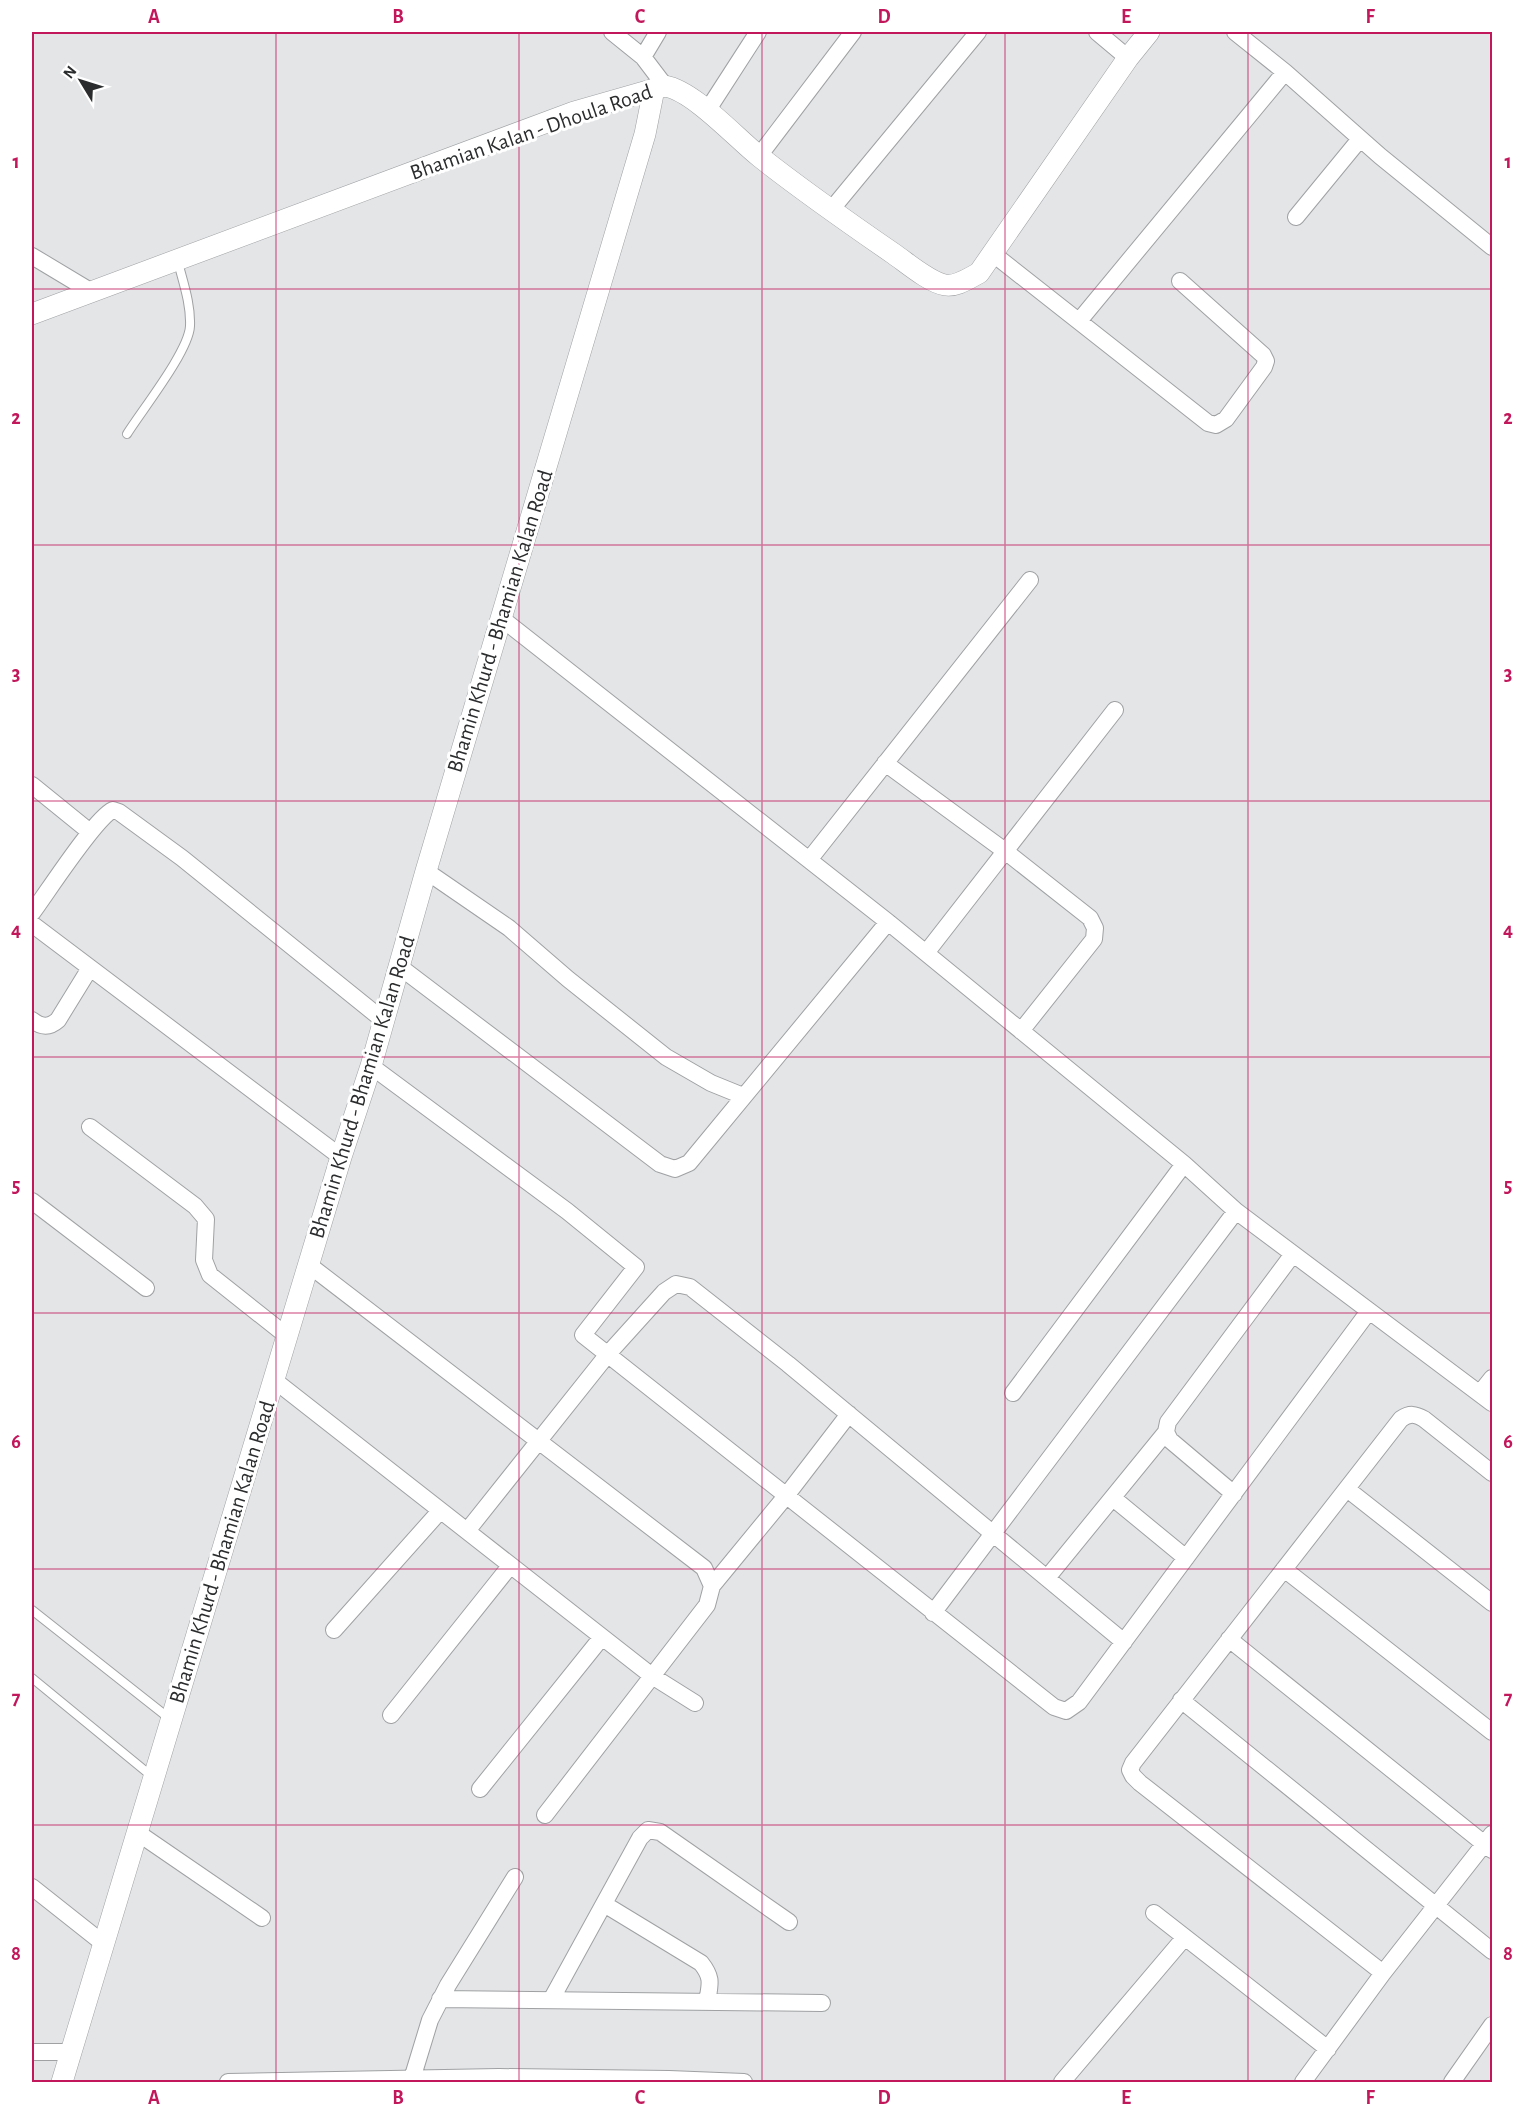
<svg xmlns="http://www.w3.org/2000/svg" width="1524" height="2114" font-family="'Alegreya Sans',sans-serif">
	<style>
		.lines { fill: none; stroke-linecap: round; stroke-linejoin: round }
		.service-casing { stroke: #9fa1a3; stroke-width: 10 }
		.minor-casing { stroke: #9fa1a3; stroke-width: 18 }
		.tertiary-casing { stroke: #9fa1a3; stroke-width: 22 }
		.service { stroke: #fff; stroke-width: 8 }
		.minor { stroke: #fff; stroke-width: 16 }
		.tertiary { stroke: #fff; stroke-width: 21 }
		.grid { fill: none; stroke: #c2185b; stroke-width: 1.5; stroke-opacity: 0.55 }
		.labels { text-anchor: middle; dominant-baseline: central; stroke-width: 6; stroke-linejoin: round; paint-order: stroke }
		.street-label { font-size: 22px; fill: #2b2c2d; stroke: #fff }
		.neatline { fill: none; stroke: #c2185b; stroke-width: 2 }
		.grid-label { font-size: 20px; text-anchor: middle; font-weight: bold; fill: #c2185b }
	</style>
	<rect width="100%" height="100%" fill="#e3e5e7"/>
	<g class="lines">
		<defs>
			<path id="service" d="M127,434C142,410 189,351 190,326C191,304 183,282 178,262
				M32,1610L170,1719
				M32,1678L154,1778"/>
			<path id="minor" d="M612,32L643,57L665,86
				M1097,32L1128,58
				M1235,32L1285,72L1380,156L1492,247
				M643,57L658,32
				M707,111L758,32
				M759,156L853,32
				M831,210L978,32
				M1296,217L1360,139
				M992,253L1208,423L1216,425L1226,419L1264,367L1266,361L1263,355L1180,281
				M32,256L92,292
				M1079,321L1285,72
				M501,618L888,922L1184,1164L1236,1211L1492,1403
				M885,763L1005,851L1090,918L1095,928L1094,939L1021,1031
				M32,785L90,832
				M809,860L1030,580
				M426,871L509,928L568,979L666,1057L711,1083L743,1096
				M32,913C47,893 95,818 113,810L119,812L182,858L383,1020
				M32,924L341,1157
				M926,953L1115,710
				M400,967L660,1164L675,1169L689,1163L888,922
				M32,1020C41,1027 49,1028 58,1020L90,968
				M371,1066L567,1211L636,1267L583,1335L1054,1707L1066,1711L1079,1702L1369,1311
				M90,1127L195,1206L206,1219L204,1260L210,1275L287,1336
				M32,1201L146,1288
				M309,1265L704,1568L712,1586L707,1605L545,1815
				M274,1380L652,1676L695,1703
				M1013,1393L1184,1164
				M1480,1393L1492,1378
				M1492,1473L1424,1419C1415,1414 1410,1413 1401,1419L1133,1763L1130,1770L1133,1776L1140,1783L1383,1973L1492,1834
				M1347,1489L1492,1603
				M1234,1494L1170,1440L1166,1432L1168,1422L1293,1254
				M1113,1498L1186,1558
				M467,1531L608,1354L664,1292L676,1284L690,1287L788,1364L1124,1642
				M1284,1569L1492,1732
				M1047,1578L1166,1432
				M712,1586L786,1496L849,1414
				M933,1613L1236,1211
				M334,1630L440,1511
				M1229,1639L1492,1850
				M1181,1700L1492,1951
				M391,1715L510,1566
				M480,1789L602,1637
				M138,1833L262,1918
				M32,1887L104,1944
				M604,1904L701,1963C713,1978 710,1984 707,2002
				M1154,1913L1328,2049
				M440,1999L822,2003
				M551,2000L640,1838L648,1830L660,1832L789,1922
				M32,2052H71
				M412,2079L430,2020L448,1985L515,1877
				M228,2082L499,2077L669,2079L744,2082
				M1062,2082L1185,1937
				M1303,2082L1383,1973
				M1452,2082L1492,2025"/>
			<path id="tertiary" d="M32,314L574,112L665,86C694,91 736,138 760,157C803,191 849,223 894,254C907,263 929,282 945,285C957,287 969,278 979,273L1128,58L1149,32
				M62,2082L341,1157L371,1066L426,871L645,134L654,89"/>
		</defs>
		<use href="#service" class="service-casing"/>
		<use href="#minor" class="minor-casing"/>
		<use href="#tertiary" class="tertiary-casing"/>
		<use href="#service" class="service"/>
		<use href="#minor" class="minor"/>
		<use href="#tertiary" class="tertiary"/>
	</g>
	<path class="grid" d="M276,32V2082M519,32V2082M762,32V2082M1005,32V2082M1248,32V2082M32,289H1492M32,545H1492M32,801H1492M32,1057H1492M32,1313H1492M32,1569H1492M32,1825H1492"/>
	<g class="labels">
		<g class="street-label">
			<text transform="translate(531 132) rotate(-19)">Bhamian Kalan - Dhoula Road</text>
			<text transform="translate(500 621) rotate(-73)">Bhamin Khurd - Bhamian Kalan Road</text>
			<text transform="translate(362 1087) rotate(-73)">Bhamin Khurd - Bhamian Kalan Road</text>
			<text transform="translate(222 1552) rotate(-73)">Bhamin Khurd - Bhamian Kalan Road</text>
		</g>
	</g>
	<rect width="1524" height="2114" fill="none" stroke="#ffffff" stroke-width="66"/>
	<g transform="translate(81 81) rotate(308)" stroke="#ffffff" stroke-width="4.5" paint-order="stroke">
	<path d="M0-4.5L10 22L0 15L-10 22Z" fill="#2b2c2d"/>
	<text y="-9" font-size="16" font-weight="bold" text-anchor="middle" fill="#2b2c2d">N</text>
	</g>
	<rect x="33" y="33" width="1458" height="2048" class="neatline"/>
	<g class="grid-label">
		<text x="154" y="23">A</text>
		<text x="398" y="23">B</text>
		<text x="640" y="23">C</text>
		<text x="884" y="23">D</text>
		<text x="1126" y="23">E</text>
		<text x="1370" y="23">F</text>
		<text x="16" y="168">1</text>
		<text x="1508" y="168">1</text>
		<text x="16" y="424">2</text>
		<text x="1508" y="424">2</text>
		<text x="16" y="680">3</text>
		<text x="1508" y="680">3</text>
		<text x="16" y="936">4</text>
		<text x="1508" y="936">4</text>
		<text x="16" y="1192">5</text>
		<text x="1508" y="1192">5</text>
		<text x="16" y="1448">6</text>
		<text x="1508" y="1448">6</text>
		<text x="16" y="1704">7</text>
		<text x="1508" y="1704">7</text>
		<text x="16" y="1960">8</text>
		<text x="1508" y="1960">8</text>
		<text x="154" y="2104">A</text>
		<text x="398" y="2104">B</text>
		<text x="640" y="2104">C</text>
		<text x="884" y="2104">D</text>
		<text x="1126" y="2104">E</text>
		<text x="1370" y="2104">F</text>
	</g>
</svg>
